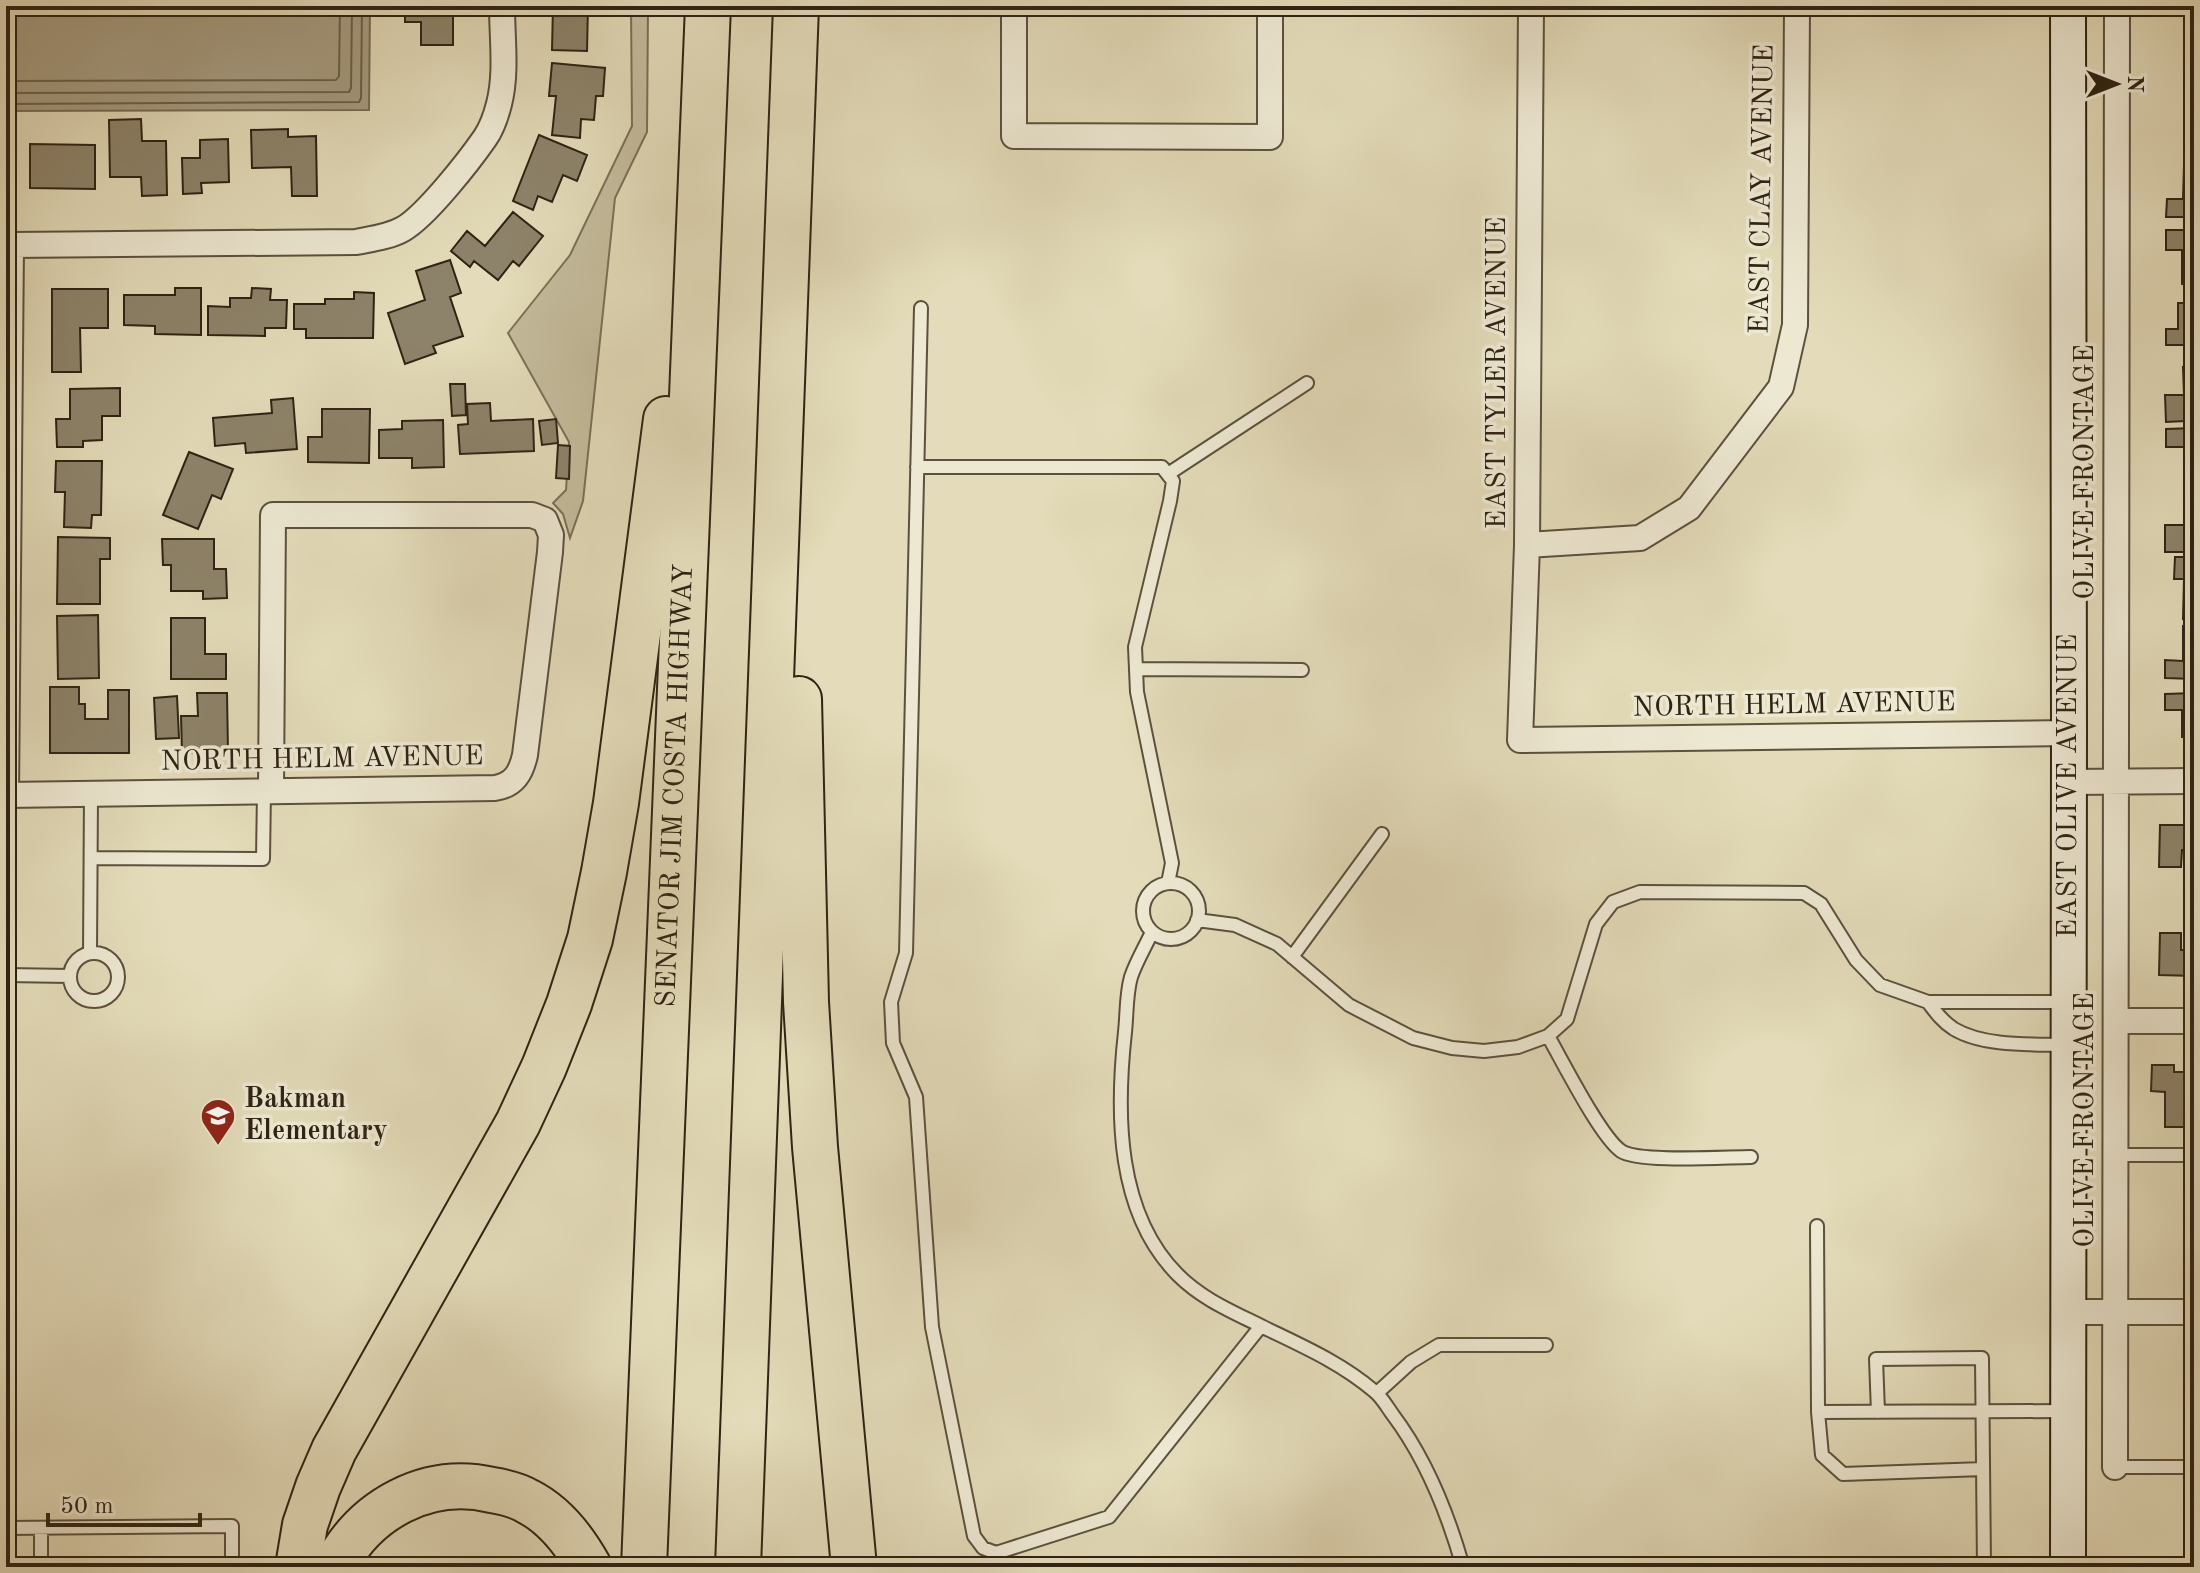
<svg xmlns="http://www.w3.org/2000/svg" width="2200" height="1573" font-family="'Old Standard TT',serif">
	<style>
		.green { fill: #c4bc9d; stroke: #7a7058; stroke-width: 2 }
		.water { fill: #a69c81; stroke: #766c55; stroke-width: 2 }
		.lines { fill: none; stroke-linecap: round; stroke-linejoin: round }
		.shore { stroke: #6a604a; stroke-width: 2 }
		.building { fill: #8d836a; stroke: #2f2314; stroke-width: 2 }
		.lane-casing { stroke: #5c513d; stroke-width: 16 }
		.street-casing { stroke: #5c513d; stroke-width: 28 }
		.secondary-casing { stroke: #2f2314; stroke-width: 38 }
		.highway-casing { stroke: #2f2314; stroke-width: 48 }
		.lane { stroke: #ede8d2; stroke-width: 12 }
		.street { stroke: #ede8d2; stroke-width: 24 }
		.secondary { stroke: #ede8d2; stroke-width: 34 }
		.highway { stroke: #e3dbb9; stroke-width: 44 }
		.labels { text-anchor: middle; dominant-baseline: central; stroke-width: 7; stroke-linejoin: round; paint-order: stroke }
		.street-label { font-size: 28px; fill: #2f2314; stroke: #ede8d2 }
		.poi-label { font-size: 28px; font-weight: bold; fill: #2f2314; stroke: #ede8d2; text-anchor: start }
	</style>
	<rect width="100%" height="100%" fill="#e3dbb9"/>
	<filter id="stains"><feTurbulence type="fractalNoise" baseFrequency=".0025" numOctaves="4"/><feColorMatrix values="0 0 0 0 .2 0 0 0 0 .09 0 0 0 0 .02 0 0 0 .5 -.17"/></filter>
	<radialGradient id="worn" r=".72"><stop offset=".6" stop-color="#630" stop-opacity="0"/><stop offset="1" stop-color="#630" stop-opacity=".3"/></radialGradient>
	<path class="green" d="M631,6H648L647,132L615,198L583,501L570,538L563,514L553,503L566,490L569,442L508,333L570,255L632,126Z"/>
	<path class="water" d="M6,6H370L369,110L6,111Z"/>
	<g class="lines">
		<path class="shore" d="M6,81L336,80L339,76L340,6
			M6,93L349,92L351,88L352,6
			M6,104L359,102L361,98L362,6"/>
	</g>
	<path class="building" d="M405,6H453V45H421V22H405Z
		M553,6H588L587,51L552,50Z
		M552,63L605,68L603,96H596L594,120L581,119L580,138L552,135L556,96H549Z
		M141,119L142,141H166L167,195L142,196L141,177H110L109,120Z
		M288,129V137L316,136L317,196H292L291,167L252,168L251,130Z
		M539,135L587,155L577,181L563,175L552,202L538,196L533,210L513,201Z
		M228,139L229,182L201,183L202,193L183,194L182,158H200V140Z
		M30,144L95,145V189L30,188Z
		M2184,165H2194V217H2166L2167,199H2183Z
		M513,212L543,236L519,266L513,261L498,280L474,261L470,267L451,251L467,231L485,246Z
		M2166,230H2194V284H2182V250H2166Z
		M450,260L461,293L450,297L463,336L433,346L436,353L405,364L388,313L425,300L416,271Z
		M175,288H201V335L155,334V326L124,325V295H175Z
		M252,288L271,289L270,300H287L286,328H265V336L208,335V306L230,307V298H251Z
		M52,289H108V328H80L81,372H52Z
		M354,292L374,293L373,338H306V329H294V304H325V299H354Z
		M2178,303H2194V345H2166V329H2178Z
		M2194,366V410L2185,411V421L2166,422L2165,395H2184L2183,367Z
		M450,384H465L466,415L452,416Z
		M120,388V416H102V440L83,441V447H57L56,419H70V389Z
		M293,398L297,449L246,453L245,443L215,446L213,418L272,413L271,400Z
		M490,403L491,421L533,419L534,451L460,454L458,425L468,424L467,404Z
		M322,409H370L369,463L308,462V437H322Z
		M556,419L558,443L542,445L539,421Z
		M443,420L444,467L412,468V458H379V430L402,429V421Z
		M2194,428V482H2184V447H2166V429Z
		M558,445L570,446L569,479L556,478Z
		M189,452L233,469L221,499L212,495L198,529L163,515Z
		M56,461H102L101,515H92L91,528L64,527L65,492H55Z
		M2184,498H2194V552H2165V525H2184Z
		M58,537L110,538V559H100V604H57Z
		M162,539H214V569H226L227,598L203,599V591H171V565H163Z
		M2175,557H2194V620L2183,619L2184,579H2174Z
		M98,615L99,678L58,679L57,616Z
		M171,618H205V654H226V679H171Z
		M2183,626H2194V679L2165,678V660L2183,661Z
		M50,687H79V704H85V719H108V690H129V753H50Z
		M197,693H227L228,752L182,753L181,716H198Z
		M2194,693V737H2182V710H2165V694Z
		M177,696L179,738L156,739L154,698Z
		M2160,825H2194V850H2182L2181,867H2159Z
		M2160,933H2181V950H2194V976L2159,975Z
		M2152,1065H2174V1072H2194V1127H2165V1092L2151,1091Z"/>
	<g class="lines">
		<defs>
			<path id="lane" d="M921,308L906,953L891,1002L893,1043L916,1097L932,1327L974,1536L983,1548L996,1553L1109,1517L1261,1326C1300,1345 1340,1362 1374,1391C1382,1397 1387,1407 1393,1415C1426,1459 1448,1514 1463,1567
				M917,467H1162L1173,481L1170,501L1135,647L1137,692L1172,863L1168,883
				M1168,474L1307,383
				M1136,669L1302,670
				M91,858L263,859L264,791
				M1143 911a28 28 0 1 1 56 0a28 28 0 1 1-56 0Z
				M1197,920L1235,925L1277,944L1349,1005L1413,1038L1452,1048L1484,1051L1518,1047L1548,1036L1567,1019L1596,924L1613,902L1640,892L1804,893L1821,904L1856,960L1880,985L1928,1002H2066
				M1152,932C1145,947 1136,962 1131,977C1126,994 1127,1014 1125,1032C1116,1113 1116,1213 1178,1275C1202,1299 1231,1311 1261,1326
				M90,953L91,794
				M70 977a24 24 0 1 1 48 0a24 24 0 1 1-48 0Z
				M1292,957L1382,834
				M6,975L70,976
				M1928,1002C1936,1013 1943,1022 1954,1029C1984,1047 2033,1044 2067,1045
				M1548,1036C1563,1062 1600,1136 1621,1151C1638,1163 1726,1157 1751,1157
				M2116,1155H2194
				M1817,1226L1818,1412
				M1377,1393L1411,1362L1439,1345H1546
				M1878,1412L1876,1359L1982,1358L1984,1567
				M2115,1467H2194
				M1983,1469L1843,1474L1822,1455L1818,1412L2064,1411
				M6,1528L232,1526V1567
				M41,1528V1567"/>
			<path id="street" d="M1014,6V136L1270,137V6
				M1531,6L1527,545L1520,740L2069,733
				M1527,545L1640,538L1689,508L1781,387L1795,325L1797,6
				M2069,782L2194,781
				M6,795L495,788C514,785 521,773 525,755L550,552L551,535L545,520L532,515H273L271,791
				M6,795L11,245L356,242C371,239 389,237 403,229C426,216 469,161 485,138C492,128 496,116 499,104C507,73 502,38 502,6
				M2116,1021H2194
				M2068,1312H2194
				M2115,1467L2117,6"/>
			<path id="secondary" d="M2068,6L2069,733L2068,1567"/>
			<g id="highway">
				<path d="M799,699L806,1002L815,1147L854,1567"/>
				<path d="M298,1567L305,1525L318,1487L334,1450L518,1123L544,1067L569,1004L590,939L604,872L616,803L666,419"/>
				<path d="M335,1567C365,1509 427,1475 492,1490C504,1492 517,1495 527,1501C555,1515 574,1540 589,1567"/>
				<path id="s1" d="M644,1567L708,6"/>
				<path d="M738,1567L796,6"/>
			</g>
		</defs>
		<use href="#lane" class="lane-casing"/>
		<use href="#street" class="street-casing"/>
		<use href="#secondary" class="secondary-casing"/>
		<use href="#highway" class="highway-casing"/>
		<use href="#lane" class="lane"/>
		<use href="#street" class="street"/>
		<use href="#secondary" class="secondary"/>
		<use href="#highway" class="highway"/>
	</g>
	<defs>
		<symbol id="school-pin" viewBox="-11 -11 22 30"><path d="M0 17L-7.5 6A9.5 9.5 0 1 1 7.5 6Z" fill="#8f2418" stroke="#ede8d2"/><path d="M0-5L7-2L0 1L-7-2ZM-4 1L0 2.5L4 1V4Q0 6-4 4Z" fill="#fff"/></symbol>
	</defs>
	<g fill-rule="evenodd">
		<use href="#school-pin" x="198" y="1096" width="40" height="54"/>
	</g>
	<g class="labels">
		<g class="street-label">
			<text transform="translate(1763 189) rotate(-89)">EAST CLAY AVENUE</text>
			<text transform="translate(1498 373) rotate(-90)">EAST TYLER AVENUE</text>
			<text transform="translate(2086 472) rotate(-90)">OLIVE FRONTAGE</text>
			<text transform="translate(1794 706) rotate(-1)">NORTH HELM AVENUE</text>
			<text transform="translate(322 760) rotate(-1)">NORTH HELM AVENUE</text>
			<text transform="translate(2069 786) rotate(-90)">EAST OLIVE AVENUE</text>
			<text stroke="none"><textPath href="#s1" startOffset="782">SENATOR JIM COSTA HIGHWAY</textPath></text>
			<text transform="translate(2086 1120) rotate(-90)">OLIVE FRONTAGE</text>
		</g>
		<g class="poi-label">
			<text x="244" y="1100">Bakman<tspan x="244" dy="32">Elementary</tspan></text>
		</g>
	</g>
	<rect width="2200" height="1573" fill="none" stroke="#e3dbb9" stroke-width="32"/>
	<rect x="8" y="8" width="2184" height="1557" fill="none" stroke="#2f2314" stroke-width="4"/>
	<rect x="16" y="16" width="2168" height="1541" fill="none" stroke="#2f2314" stroke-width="2"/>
	<g transform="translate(2116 84) rotate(90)" stroke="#ede8d2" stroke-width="6" paint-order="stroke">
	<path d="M0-6L14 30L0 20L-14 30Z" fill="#2f2314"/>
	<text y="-12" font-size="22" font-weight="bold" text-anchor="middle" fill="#2f2314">N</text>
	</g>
	<path d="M48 1513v12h152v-12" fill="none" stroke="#2f2314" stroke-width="4"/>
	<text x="60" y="1513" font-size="24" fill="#2f2314" stroke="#ede8d2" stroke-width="6" paint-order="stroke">50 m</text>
	<rect width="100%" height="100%" filter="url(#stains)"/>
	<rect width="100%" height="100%" fill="url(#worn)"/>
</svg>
